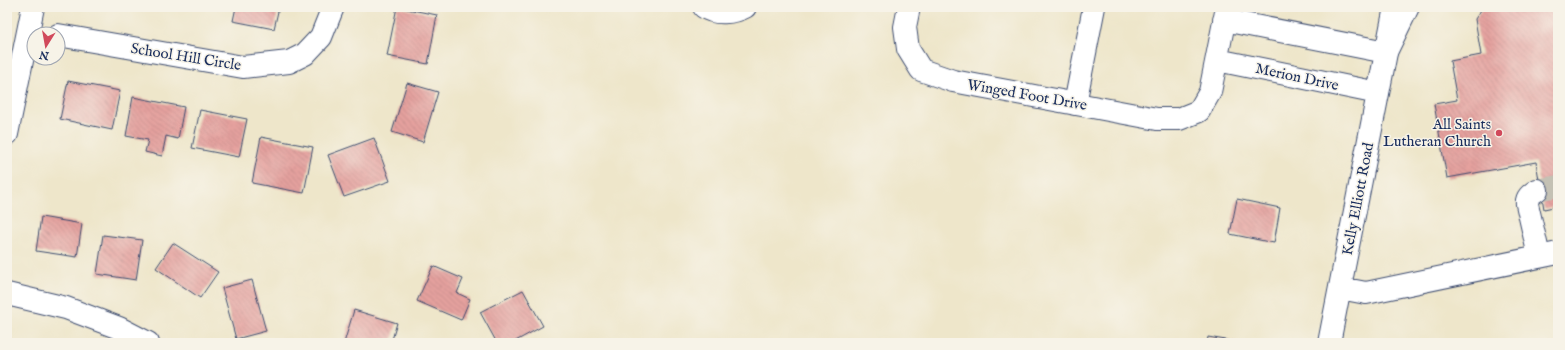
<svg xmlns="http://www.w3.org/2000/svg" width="1565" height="350" font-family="'IM FELL English',serif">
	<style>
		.building { fill: url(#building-back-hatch) }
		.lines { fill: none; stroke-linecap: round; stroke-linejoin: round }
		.minor-tunnel { stroke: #c4c1b4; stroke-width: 22; stroke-dasharray: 22 11; stroke-linecap: butt }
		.minor-casing { stroke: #3b4a6e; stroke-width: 24 }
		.major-casing { stroke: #3b4a6e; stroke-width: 24 }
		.minor { stroke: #fff; stroke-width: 22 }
		.major { stroke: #fff; stroke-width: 22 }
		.poi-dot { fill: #d1495b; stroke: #f7f3e8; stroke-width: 1.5 }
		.labels { text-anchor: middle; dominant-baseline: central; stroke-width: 3; stroke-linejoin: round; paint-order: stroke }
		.street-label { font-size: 15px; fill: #1b2f5e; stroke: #f7f3e8 }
		.poi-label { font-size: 15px; fill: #1b2f5e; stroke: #f7f3e8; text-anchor: end }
	</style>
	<defs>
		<pattern id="building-back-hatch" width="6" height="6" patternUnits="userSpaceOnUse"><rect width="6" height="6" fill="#e5a19e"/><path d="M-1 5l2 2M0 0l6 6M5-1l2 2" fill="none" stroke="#b98484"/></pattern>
	</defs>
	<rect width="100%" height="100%" fill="#f7f3e8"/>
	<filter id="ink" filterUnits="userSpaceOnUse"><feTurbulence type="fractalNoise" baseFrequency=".025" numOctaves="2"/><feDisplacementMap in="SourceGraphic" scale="8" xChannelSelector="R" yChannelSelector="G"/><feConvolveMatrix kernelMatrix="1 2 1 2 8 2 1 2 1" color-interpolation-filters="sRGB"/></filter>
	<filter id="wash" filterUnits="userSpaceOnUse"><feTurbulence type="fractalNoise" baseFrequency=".012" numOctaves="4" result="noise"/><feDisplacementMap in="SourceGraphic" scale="16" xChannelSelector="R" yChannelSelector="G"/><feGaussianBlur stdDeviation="0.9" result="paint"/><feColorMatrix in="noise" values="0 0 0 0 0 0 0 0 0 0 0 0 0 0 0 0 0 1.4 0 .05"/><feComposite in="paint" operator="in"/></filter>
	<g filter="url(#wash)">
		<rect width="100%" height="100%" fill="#eee6ca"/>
		<g id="blocks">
			<path class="building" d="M236,7H279L274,29L233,21Z
				M397,7L437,15L428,64L387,56Z
				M1483,7H1558V206L1544,209L1536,162L1447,178L1434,104L1457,100L1450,61L1481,55L1475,19Z
				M68,81L120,91L112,130L60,119Z
				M407,83L438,92L423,142L392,132Z
				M133,97L184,107L178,139L166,136L162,156L145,152L148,140L126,136Z
				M200,110L247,119L239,157L192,148Z
				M261,137L313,147L304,193L252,183Z
				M374,138L390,181L344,197L328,155Z
				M1237,199L1280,208L1274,243L1230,234Z
				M41,217L82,224L77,257L36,251Z
				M103,235L142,240L136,280L97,274Z
				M173,243L218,272L200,298L156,268Z
				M433,266L463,279L457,293L470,299L461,320L417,301Z
				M252,280L266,331L236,339L222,288Z
				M523,290L543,326L512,343H497L480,312Z
				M354,310L397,323L391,343H344Z
				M1208,337L1237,342V343H1207Z"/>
		</g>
	</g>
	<g filter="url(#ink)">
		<use href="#blocks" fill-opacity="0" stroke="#3b4a6e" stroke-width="1"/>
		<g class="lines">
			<path class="minor-tunnel" d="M1537,190L1558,186"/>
			<defs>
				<path id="minor" d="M704,7C715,15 734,13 745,7
					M909,7L905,27L908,49L921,70L953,81L1157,119H1179L1199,111L1210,92L1227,7
					M1224,20L1386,52
					M58,35L243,67L289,62L305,54L321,37L333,7
					M1217,60L1378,93
					M1075,104L1094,7
					M7,134L33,7
					M1537,190C1531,194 1526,197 1527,204L1539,256
					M1340,288L1366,293L1558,253
					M7,294L66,308L119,328L148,343
					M1329,343L1395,7"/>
				<path id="major" d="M1386,52L1408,7"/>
			</defs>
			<use href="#minor" class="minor-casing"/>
			<use href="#major" class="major-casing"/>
			<use href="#minor" class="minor"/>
			<use href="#major" class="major"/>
		</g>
	</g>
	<circle class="poi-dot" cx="1499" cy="133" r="4"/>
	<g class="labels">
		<g class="street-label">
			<text transform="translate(186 57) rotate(9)">School Hill Circle</text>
			<text transform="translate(1297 77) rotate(12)">Merion Drive</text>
			<text transform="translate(1027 95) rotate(10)">Winged Foot Drive</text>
			<text transform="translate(1358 199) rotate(-79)">Kelly Elliott Road</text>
		</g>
		<g class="poi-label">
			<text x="1491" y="124">All Saints<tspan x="1491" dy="17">Lutheran Church</tspan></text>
		</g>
	</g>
	<rect width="1565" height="350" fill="none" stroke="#f7f3e8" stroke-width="24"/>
	<g transform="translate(46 46) rotate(191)"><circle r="19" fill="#f7f3e8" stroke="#9fa5b1"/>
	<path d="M0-3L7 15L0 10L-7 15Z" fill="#d1495b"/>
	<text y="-6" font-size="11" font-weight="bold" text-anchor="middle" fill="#1b2f5e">N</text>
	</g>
</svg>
